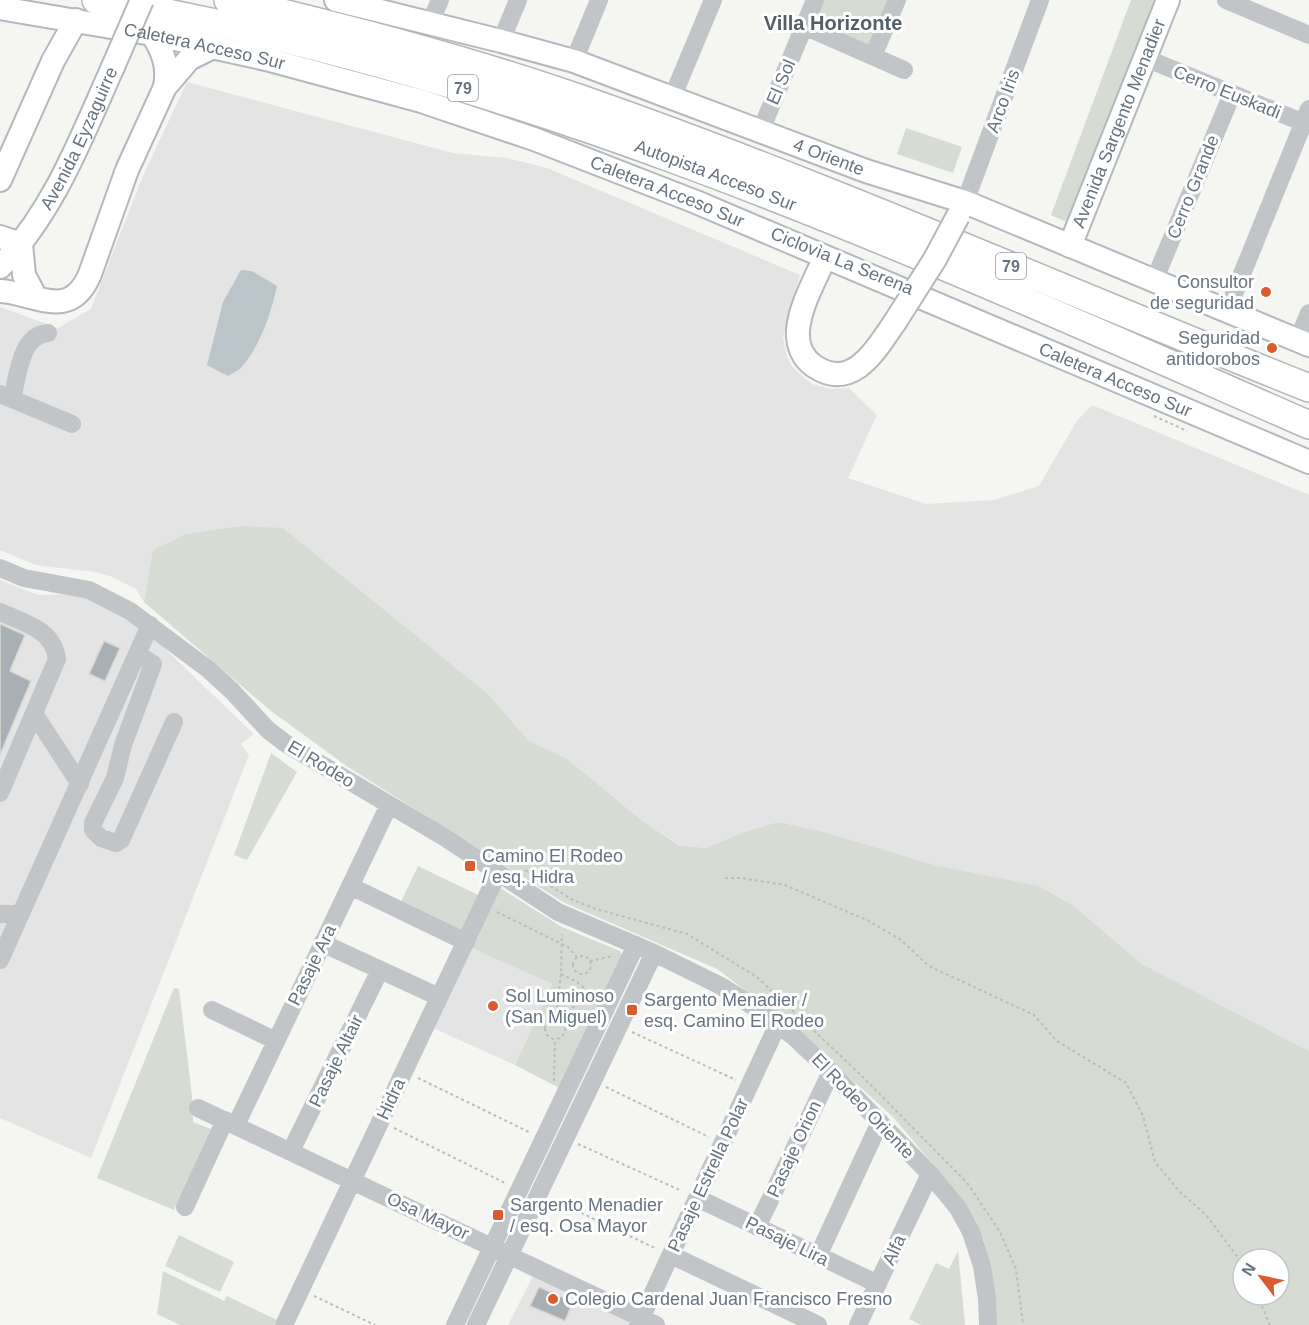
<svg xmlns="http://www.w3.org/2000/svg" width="1309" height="1325" font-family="Arial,sans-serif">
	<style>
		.built { fill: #e3e4e3 }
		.green { fill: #d6dcd3; fill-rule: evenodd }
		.water { fill: #bbc4c9 }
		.building { fill: #a8afb5; stroke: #d7d7d5; stroke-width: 1.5 }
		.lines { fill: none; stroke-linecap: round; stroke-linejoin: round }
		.major-casing { stroke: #b4b8bc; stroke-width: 26 }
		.highway-casing { stroke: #b4b7ba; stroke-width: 30 }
		.path { stroke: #bbbdbf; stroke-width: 2; stroke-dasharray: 3 3; stroke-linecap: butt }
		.minor { stroke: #c1c5c8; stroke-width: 18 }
		.major { stroke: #fff; stroke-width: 22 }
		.highway { stroke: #fff; stroke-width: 27 }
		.major-bridge-casing { stroke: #b4b8bc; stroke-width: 26; stroke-linecap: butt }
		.major-bridge { stroke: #fff; stroke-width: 22 }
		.poi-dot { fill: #d95b2e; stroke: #fff; stroke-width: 2 }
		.labels { text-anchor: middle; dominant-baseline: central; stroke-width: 6; stroke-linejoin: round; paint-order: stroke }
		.shield { fill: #fff; stroke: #949ea8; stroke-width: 1.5 }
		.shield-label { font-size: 16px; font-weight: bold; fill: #667482 }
		.street-label { font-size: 18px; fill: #667482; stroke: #fff }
		.poi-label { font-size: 18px; fill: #667482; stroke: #fff; text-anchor: start }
		.neighbourhood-label { font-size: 20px; font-weight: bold; fill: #535e67; stroke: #fff }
	</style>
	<rect width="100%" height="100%" fill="#f5f5f2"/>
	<path class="built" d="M187,82L453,153L507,158L547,168L800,275L783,337L787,356L791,365L804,378L812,384L830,389L849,388L877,415L848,478L926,504L994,500L1039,486L1076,422L1092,405L1309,495V1051L1142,964L1075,907L821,831L778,822L744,832L706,848L679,845L639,818L567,759L528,740L489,695L240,526L185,534L153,550L144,602L136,589L110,576L95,572L36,565L0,550V307L58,328L91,309L142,178Z
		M0,580L38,595L85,594L136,621L254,734L241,744L249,755L91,1158L0,1118Z
		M471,948L552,984L515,1065L433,1028Z
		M533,1276L634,1323L633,1325H508Z"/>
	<path class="green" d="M821,0H892L872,48L812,24Z
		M1131,0H1161L1071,224L1051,215Z
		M906,128L962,147L953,173L897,154Z
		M240,526L283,528L489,695L528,740L567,759L639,818L678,845L706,848L744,832L778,822L821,831L938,866L1039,886L1075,907L1142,964L1309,1051V1325H995L984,1241L948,1182L893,1117L797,1030L717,969L563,902L348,767L271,711L144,602L153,550L185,534ZM1243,1259H1279V1295H1243Z
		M271,753L297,772L247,860L234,855Z
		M418,866L478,895L460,933L400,904Z
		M500,888L562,927L620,951L623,958L563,1090L515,1065L552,984L471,948Z
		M174,988L179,989L192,1095L193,1122L211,1129L174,1210L97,1178Z
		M179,1235L234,1262L220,1292L165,1266Z
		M958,1251L965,1325H921L909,1319L936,1263L949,1269Z
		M163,1271L224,1301L227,1296L277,1320L274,1325H180L157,1314Z"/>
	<path class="water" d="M241,270L252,271L277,286C271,313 261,344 243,365C240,370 233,373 228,376L207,365L223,302Z"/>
	<path class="building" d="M0,624L25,635L10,671L31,681L0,755Z
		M104,641L120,648L105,681L89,674Z
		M539,1287L573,1302L565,1321L530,1306Z"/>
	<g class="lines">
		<defs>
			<g id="major">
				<path id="s1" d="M336,0L501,41L574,61L866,171L965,202L1309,345"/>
				<path id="s2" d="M0,8L152,34L266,59L421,101L534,139L696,202L1309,462"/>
				<path d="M152,34C163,51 169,67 165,87"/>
				<path d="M0,180L53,61L76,20"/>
				<path d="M0,237L21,244"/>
				<path d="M21,244L24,275L36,298"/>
				<path id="s3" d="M1070,246L1168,0"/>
				<path d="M825,257C815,280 800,306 798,330C797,344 802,358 814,366C853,392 876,349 895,322"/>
				<path id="s4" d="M0,267C54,211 81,138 112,69"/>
				<path d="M0,291C36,293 70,322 90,274L127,170L165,87L189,59L213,47"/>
			</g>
			<g id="highway">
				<path id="s5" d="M96,0C522,71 917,253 1309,425"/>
				<path d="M228,0C348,28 467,59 584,100C830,186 1067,292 1309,388"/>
			</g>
		</defs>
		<use href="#major" class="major-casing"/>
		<use href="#highway" class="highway-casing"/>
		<path class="path" d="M1154,416L1187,431
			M525,870L573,900L596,909L687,934L757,977L864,1078L968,1184L1000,1232L1016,1269L1023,1325
			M725,878H741L785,885L869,921L901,940L929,966L1034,1015L1057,1041L1126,1083L1143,1116L1155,1162L1179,1191L1206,1215L1243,1264
			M497,912L568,947L577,957
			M573 965a9 9 0 1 1 18 0a9 9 0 1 1-18 0Z
			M590,961L613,956
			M561,974L577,982L595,997
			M556,1019L561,974L562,934
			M545 1029a10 10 0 1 1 20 0a10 10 0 1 1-20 0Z
			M563,1024C571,1011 577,995 594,998
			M632,1032L736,1080
			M418,1078L531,1133
			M554,1081L555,1039
			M606,1087L709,1137
			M394,1128L507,1184
			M578,1144L682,1191
			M554,1200L657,1249
			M1257,1295L1270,1325
			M314,1296L375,1325"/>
		<path class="minor" d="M1226,0L1309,35
			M430,23L440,0
			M804,26L904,70
			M501,41L518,0
			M873,56L897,0
			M1145,58L1309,125
			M574,61L599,0
			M672,98L713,0
			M761,130L815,0
			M965,202L1040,0
			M1154,281L1232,94
			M1227,311L1309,109
			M1298,340L1309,313
			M0,394L72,424
			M12,399C18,376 20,335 48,333
			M0,568L24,578L89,590L130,611L208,669L232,691L268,730L285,743L444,837L558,912L654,953L719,985L748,1003L793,1036L831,1072L930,1174L958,1208L971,1232L982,1266L987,1299L988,1325
			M0,612C24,623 53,629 57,659L0,793
			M137,654L153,664L123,745L115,778L93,823V830L101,838L116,843L121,840L174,722
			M35,715L80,784
			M350,886L466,942
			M0,914H21
			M322,943L439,997
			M0,960L150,625
			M212,1010L276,1041
			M198,1108L656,1325
			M236,1125L389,805
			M291,1151L380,970
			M697,1198L878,1284
			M185,1207L225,1120
			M757,1227L831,1072
			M671,1255L818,1325
			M818,1256L880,1122
			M284,1325L498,873
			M455,1325L636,945
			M476,1325L654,953
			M638,1325L778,1024
			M858,1325L930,1174"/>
		<use href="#major" class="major"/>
		<use href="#highway" class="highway"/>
		<defs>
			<path id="major-bridge" d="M112,69L142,0
				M895,322L935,259L958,216"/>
		</defs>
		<use href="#major-bridge" class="major-bridge-casing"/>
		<use href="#major-bridge" class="major-bridge"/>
	</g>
	<g class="poi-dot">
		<circle cx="1266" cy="292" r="6"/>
		<circle cx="1272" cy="348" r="6"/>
		<rect x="464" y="860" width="12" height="12" rx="3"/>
		<circle cx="493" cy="1006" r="6"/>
		<rect x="626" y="1004" width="12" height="12" rx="3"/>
		<rect x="492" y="1209" width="12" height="12" rx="3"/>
		<circle cx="553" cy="1299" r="6"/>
	</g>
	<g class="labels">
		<g class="shield">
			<rect x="448" y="75" width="30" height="26" rx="4.5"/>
			<rect x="996" y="253" width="30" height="26" rx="4.5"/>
		</g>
		<g class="shield-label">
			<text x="463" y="88">79</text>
			<text x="1011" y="266">79</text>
		</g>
		<g class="street-label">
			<text stroke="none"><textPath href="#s2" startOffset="208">Caletera Acceso Sur</textPath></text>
			<text transform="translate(781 82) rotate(-67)">El Sol</text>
			<text transform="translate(1227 92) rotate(22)">Cerro Euskadi</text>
			<text transform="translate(1003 101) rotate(-70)">Arco Iris</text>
			<text stroke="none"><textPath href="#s3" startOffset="132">Avenida Sargento Menadier</textPath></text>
			<text stroke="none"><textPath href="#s4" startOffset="152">Avenida Eyzaguirre</textPath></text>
			<text stroke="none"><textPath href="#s1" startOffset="518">4 Oriente</textPath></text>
			<text stroke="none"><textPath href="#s5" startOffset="645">Autopista Acceso Sur</textPath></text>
			<text transform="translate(1193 187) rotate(-68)">Cerro Grande</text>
			<text stroke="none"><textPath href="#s2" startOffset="694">Caletera Acceso Sur</textPath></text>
			<text transform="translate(842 261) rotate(22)">Ciclovìa La Serena</text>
			<text stroke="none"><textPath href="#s2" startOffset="1180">Caletera Acceso Sur</textPath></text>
			<text transform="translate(321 764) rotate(31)">El Rodeo</text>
			<text transform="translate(312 965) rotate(-64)">Pasaje Ara</text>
			<text transform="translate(336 1061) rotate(-64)">Pasaje Altair</text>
			<text transform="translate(391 1099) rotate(-65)">Hidra</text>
			<text transform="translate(863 1106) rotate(46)">El Rodeo Oriente</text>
			<text transform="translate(794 1149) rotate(-65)">Pasaje Orion</text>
			<text transform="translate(708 1175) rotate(-65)">Pasaje Estrella Polar</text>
			<text transform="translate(428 1216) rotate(25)">Osa Mayor</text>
			<text transform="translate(787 1241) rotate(26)">Pasaje Lira</text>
			<text transform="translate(894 1250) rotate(-65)">Alfa</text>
		</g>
		<g class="poi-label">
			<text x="1254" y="282" text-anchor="end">Consultor<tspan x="1254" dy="21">de seguridad</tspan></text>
			<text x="1260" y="338" text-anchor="end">Seguridad<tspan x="1260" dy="21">antidorobos</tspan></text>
			<text x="482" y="856">Camino El Rodeo<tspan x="482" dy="21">/ esq. Hidra</tspan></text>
			<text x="505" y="996">Sol Luminoso<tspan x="505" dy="21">(San Miguel)</tspan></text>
			<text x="644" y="1000">Sargento Menadier /<tspan x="644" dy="21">esq. Camino El Rodeo</tspan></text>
			<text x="510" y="1205">Sargento Menadier<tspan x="510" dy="21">/ esq. Osa Mayor</tspan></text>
			<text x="565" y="1299">Colegio Cardenal Juan Francisco Fresno</text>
		</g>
		<g class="neighbourhood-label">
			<text x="833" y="23">Villa Horizonte</text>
		</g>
	</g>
	<g transform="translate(1261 1277) rotate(302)"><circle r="28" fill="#ffffff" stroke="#c2c7cd" stroke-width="1.5"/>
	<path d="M0-4.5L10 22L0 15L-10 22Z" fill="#d95b2e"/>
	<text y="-9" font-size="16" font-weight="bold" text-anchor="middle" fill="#667482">N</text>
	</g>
</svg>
